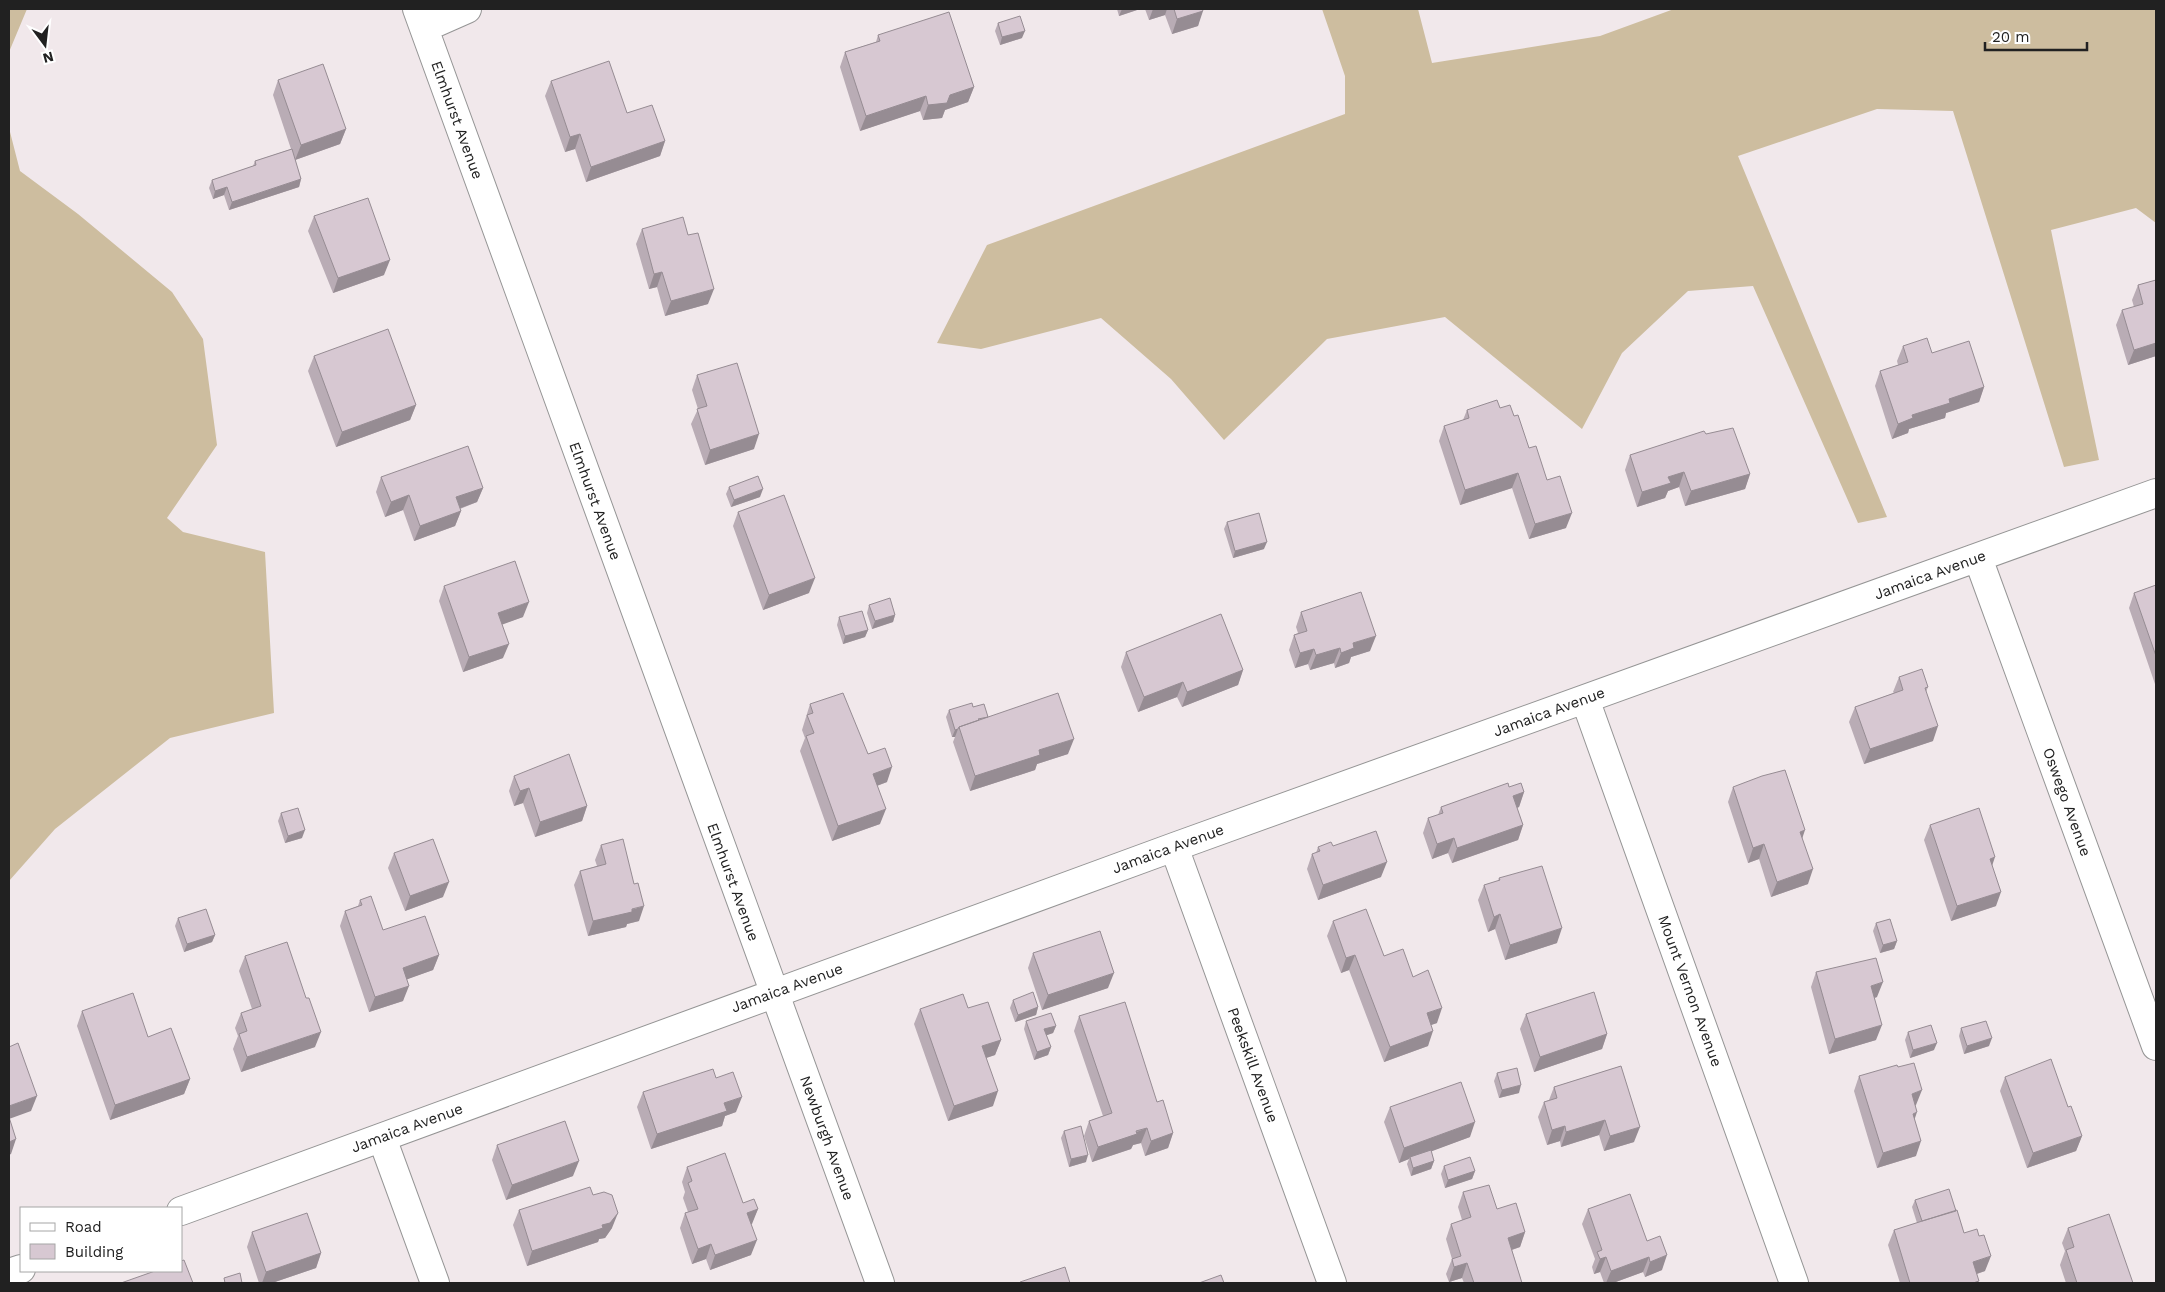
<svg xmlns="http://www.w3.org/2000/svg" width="2165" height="1292" font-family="'Work Sans',sans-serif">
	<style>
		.forest { fill: #cdbd9f }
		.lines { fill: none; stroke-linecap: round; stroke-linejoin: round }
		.minor-casing { stroke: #959595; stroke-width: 30 }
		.minor { stroke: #fff; stroke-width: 28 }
		.wall { fill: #b9acb5 }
		.shaded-wall { fill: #968c93 }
		.building { fill: #d7c8d2; stroke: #968c93 }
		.labels { text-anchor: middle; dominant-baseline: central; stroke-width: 4; stroke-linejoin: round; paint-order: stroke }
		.street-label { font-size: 15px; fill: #212121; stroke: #fff }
	</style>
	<rect width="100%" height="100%" fill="#f1e8eb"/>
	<path class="forest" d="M9,9H27L9,52Z
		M1322,9H1418L1432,63L1600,36L1674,9H2156V223L2136,208L2051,230L2099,460L2064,467L1953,111L1877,109L1738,156L1887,517L1858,523L1753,286L1688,291L1622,353L1582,429L1445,317L1327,339L1224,440L1171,379L1101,318L981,349L937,343L987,245L1345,114V76Z
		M9,128L20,171L78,214L172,292L203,339L217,445L167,518L183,532L265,552L274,713L170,738L55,829L9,881Z"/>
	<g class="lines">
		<defs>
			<path id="minor" d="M417,9L880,1283
				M424,28L467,9
				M1978,558L2156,1046
				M1585,699L1794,1283
				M1174,847L1332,1283
				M382,1138L435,1283
				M181,1211L1174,847L2156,493
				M9,1273L21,1269"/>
		</defs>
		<use href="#minor" class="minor-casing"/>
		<use href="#minor" class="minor"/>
	</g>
	<path class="wall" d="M1117,9H1140L1119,16Z
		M1145,9H1202L1198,26L1172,34L1165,15L1149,20Z
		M998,23L1022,38L1000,45L995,31Z
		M878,35L974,87L968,102L945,110L942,118L923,120L920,111L860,131L840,67L845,52L876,42Z
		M278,80L346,129L340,144L295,160L301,179L299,187L229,210L224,195L213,199L209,188L212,180L253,166L255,161L291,149L273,95Z
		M551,81L627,113L665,141L660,156L586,182L575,149L565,152L545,96Z
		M314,216L384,275L333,293L308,231Z
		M642,229L708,304L665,316L657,287L649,289L636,244Z
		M2156,280V356L2128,365L2116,325L2122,310L2134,307L2132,300L2138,285Z
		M1903,346L1932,353L1984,387L1979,402L1946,413L1945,418L1909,429L1908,433L1892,439L1875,386L1880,371L1898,365L1897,361Z
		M314,356L416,405L410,420L336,447L308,371Z
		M697,375L754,449L705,465L691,424L698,409L692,390Z
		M1500,408L1514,416L1529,448L1547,480L1566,528L1529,539L1512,488L1460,505L1439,441L1444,426L1463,420L1467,410Z
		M1706,434L1750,474L1745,489L1685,506L1679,487L1668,491L1665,498L1637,507L1625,470L1630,455Z
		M381,477L483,488L477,502L460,509L461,511L455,526L414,541L403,510L385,517L376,492Z
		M729,487L760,497L731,507L726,494Z
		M738,512L809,593L763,610L733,526Z
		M1227,522L1264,549L1233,558L1224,529Z
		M2156,585V687L2129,608L2134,593Z
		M444,586L523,617L502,624L503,658L463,672L439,601Z
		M869,605L895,615L893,622L872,629L867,613Z
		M1301,612L1370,651L1351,657L1349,663L1335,668L1334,663L1310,670L1308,664L1295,668L1289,650L1294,635L1298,633L1296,627Z
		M839,617L868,630L865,637L843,644L837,625Z
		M1126,652L1243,670L1238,685L1182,707L1177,697L1138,712L1121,667Z
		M1899,677L1928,687L1926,692L1933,741L1864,764L1849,722L1855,707L1894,693L1893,692Z
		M810,704L868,754L887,782L877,786L880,824L832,841L800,751L805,738L802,730Z
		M973,707L988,717L1068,754L1037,764L1035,770L970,791L953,742L955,737H952L946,717L949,710Z
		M514,776L587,806L582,821L535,837L523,803L514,806L509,791Z
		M1509,787L1524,792L1519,807L1517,808L1523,825L1518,840L1452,863L1448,853L1432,859L1423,833L1428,818L1438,815L1441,807Z
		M1733,787L1802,838L1808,884L1771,897L1759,859L1748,863L1728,802Z
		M281,813L302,838L285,843L278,821Z
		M1930,825L1992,866L1996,906L1951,921L1924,840Z
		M601,845L639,921L627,924L626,927L588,936L574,885L580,871L597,866L595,860Z
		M1333,846L1381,877L1318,900L1307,869L1312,854L1316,853L1318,847Z
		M394,853L443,897L405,911L388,868Z
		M1499,878L1557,943L1505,960L1495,929L1488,932L1478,900L1484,885L1498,881Z
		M360,900L383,930L439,955L433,970L407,979L403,1001L369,1012L340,926L345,911L358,906Z
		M178,918L215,935L212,942L184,952L175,926Z
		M1333,921L1384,956L1413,977L1437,1023L1431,1025L1428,1046L1384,1062L1349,970L1341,973L1327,936Z
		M1876,923L1897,941L1894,949L1880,953L1873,931Z
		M1033,953L1108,988L1042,1010L1028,968Z
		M245,956L315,1047L241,1072L233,1049L238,1036L235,1028L241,1013L252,1009L239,971Z
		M1816,972L1877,997L1875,998L1876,1040L1829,1054L1811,987Z
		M1013,1000L1038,1007L1036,1015L1015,1022L1010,1008Z
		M968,1008L1001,1040L995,1055L986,1058L993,1106L948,1121L914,1024L920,1009Z
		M82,1011L148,1037L190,1079L184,1094L110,1120L77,1026Z
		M1526,1014L1607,1034L1602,1049L1534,1072L1520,1029Z
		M1079,1016L1157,1102L1173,1133L1168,1148L1145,1156L1141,1143L1133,1145L1131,1149L1092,1162L1084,1136L1089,1121L1103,1116L1074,1031Z
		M1026,1021L1056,1026L1053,1033L1046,1035L1051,1047L1048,1055L1034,1060L1024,1029Z
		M1961,1028L1989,1046L1964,1054L1959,1036Z
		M1908,1032L1934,1050L1910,1058L1905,1040Z
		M1621,1066L1634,1142L1604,1151L1599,1135L1561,1147L1560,1141L1547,1145L1538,1117L1544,1102L1549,1100L1554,1087Z
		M1497,1073L1519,1093L1499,1098L1494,1081Z
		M1859,1076L1916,1105L1915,1106V1120L1916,1156L1877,1168L1854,1091Z
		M2005,1077L2068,1107L2082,1136L2076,1151L2027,1168L2000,1091Z
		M716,1078L736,1112L725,1116L722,1126L651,1149L637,1107L643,1092Z
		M1390,1107L1470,1137L1431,1151L1434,1161L1431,1169L1411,1176L1407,1164L1409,1159L1399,1163L1384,1122Z
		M1064,1131L1086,1162L1069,1167L1061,1138Z
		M497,1145L573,1176L506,1200L492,1160Z
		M1444,1166L1475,1171L1472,1179L1445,1188L1441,1174Z
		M687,1167L743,1203L758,1209L751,1224V1255L710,1270L706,1259L692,1264L680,1228L685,1213L688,1212L683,1198L685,1192L682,1182Z
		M1463,1192L1497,1209L1525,1232L1520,1247L1512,1250L1522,1283H1464L1462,1278L1449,1282L1446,1274L1452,1259L1446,1239L1451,1224L1462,1220L1458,1207Z
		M593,1195L612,1228L605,1238L599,1239L598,1242L527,1266L513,1225L519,1210Z
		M1915,1200L1964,1233L1985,1271L1977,1274L1978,1283H1900L1888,1245L1894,1230L1917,1223L1912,1207Z
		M1588,1209L1647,1241L1662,1270L1645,1277L1643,1272L1613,1283H1604L1600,1272L1594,1274L1592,1267L1595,1259L1582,1224Z
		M2068,1228L2133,1283H2066L2060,1265L2065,1251L2062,1243Z
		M252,1232L321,1253L316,1268L272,1283H259L247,1247Z"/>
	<path class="shaded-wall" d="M1122,9H1140L1119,16Z
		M1153,9H1167L1165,15L1149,20Z
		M1203,11L1198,26L1172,34L1177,19Z
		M1025,31L1022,38L1000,45L1002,37Z
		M974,87L968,102L945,110L942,118L923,120L928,105L950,95Z
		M926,96L920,111L860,131L866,116Z
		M346,129L340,144L295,160L301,145Z
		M580,134L575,149L565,152L570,137Z
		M665,141L660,156L586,182L591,167Z
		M301,179L299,187L229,210L232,202Z
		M227,187L224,195L213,199L215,191Z
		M390,260L384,275L333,293L338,278Z
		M662,272L657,287L649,289L654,274Z
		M714,289L708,304L665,316L671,301Z
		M2156,343V356L2128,365L2134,350Z
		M1984,387L1979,402L1946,413L1945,418L1909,429L1908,433L1892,439L1898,424L1912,415L1949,399Z
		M416,405L410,420L336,447L342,432Z
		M759,434L754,449L705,465L710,450Z
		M1684,472L1679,487L1668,491L1665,498L1637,507L1642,492L1668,477Z
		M1518,473L1512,488L1460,505L1465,490Z
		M1750,474L1745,489L1685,506L1691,491Z
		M483,488L477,502L450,512L456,497Z
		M763,489L760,497L731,507L734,500Z
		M409,495L403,510L385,517L391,502Z
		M461,511L455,526L414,541L420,526Z
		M1572,513L1566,528L1529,539L1535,524Z
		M1267,542L1264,549L1233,558L1235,551Z
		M815,578L809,593L763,610L769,595Z
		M529,602L523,617L493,628L498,613Z
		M895,615L893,622L872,629L875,621Z
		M868,630L865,637L843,644L845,636Z
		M1376,636L1370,651L1351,657L1349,663L1335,668L1341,653L1353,643Z
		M509,644L503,658L463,672L469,657Z
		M1340,648L1334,663L1310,670L1316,655Z
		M1314,649L1308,664L1295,668L1300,653Z
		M1243,670L1238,685L1182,707L1187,692Z
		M1183,682L1177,697L1138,712L1144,697Z
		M1938,726L1933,741L1864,764L1870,749Z
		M958,729L955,737H952L955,730Z
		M1074,739L1068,754L1037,764L1035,770L970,791L975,776L1039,750Z
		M892,767L887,782L868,789L873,774Z
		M529,788L523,803L514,806L520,791Z
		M1524,792L1519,807L1508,811L1513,796Z
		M587,806L582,821L535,837L540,822Z
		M886,809L880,824L832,841L838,826Z
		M1523,825L1518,840L1452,863L1457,848Z
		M305,830L302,838L285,843L288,836Z
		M1805,830L1800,845V832Z
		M1454,838L1448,853L1432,859L1437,844Z
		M1764,844L1759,859L1748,863L1753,848Z
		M1995,857L1990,872V859Z
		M1387,862L1381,877L1318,900L1323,885Z
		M1813,869L1808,884L1771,897L1777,882Z
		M449,882L443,897L405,911L410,896Z
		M2001,892L1996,906L1951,921L1957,906Z
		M644,906L639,921L627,924L626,927L588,936L593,921Z
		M1500,914L1495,929L1488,932L1494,917Z
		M1562,928L1557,943L1505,960L1510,945Z
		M215,935L212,942L184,952L187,944Z
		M1897,941L1894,949L1880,953L1883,945Z
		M439,955L433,970L397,983L403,968Z
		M1355,955L1349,970L1341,973L1346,958Z
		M1114,973L1108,988L1042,1010L1048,995Z
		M1883,982L1877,997L1866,1000L1871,986Z
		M409,986L403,1001L369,1012L375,997Z
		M1038,1007L1036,1015L1015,1022L1018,1015Z
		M1442,1008L1437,1023L1422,1028L1427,1013Z
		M1882,1025L1876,1040L1829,1054L1835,1039Z
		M1056,1026L1053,1033L1042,1037L1044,1029Z
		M1433,1031L1428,1046L1384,1062L1390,1047Z
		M321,1032L315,1047L241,1072L247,1057Z
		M1607,1034L1602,1049L1534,1072L1540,1057Z
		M1992,1038L1989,1046L1964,1054L1967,1046Z
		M1001,1040L995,1055L977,1061L982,1046Z
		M1937,1043L1934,1050L1910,1058L1913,1050Z
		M1051,1047L1048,1055L1034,1060L1037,1052Z
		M190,1079L184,1094L110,1120L115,1105Z
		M1521,1085L1519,1093L1499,1098L1502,1090Z
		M1922,1090L1916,1105L1907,1109L1912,1094Z
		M998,1091L993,1106L948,1121L954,1106Z
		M37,1096L31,1111L9,1119V1106Z
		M742,1097L736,1112L725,1116L722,1126L651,1149L657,1134L724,1103Z
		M1917,1112L1912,1127L1913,1114Z
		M1605,1120L1599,1135L1561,1147L1566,1132Z
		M1475,1122L1470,1137L1411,1159L1410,1157L1409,1159L1399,1163L1404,1148Z
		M1565,1126L1560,1141L1547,1145L1552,1130Z
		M1640,1127L1634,1142L1604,1151L1610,1136Z
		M1147,1128L1141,1143L1133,1145L1131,1149L1092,1162L1098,1147Z
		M1173,1133L1168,1148L1145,1156L1151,1141Z
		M2082,1136L2076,1151L2027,1168L2033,1153Z
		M16,1139L11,1154L9,1155V1142Z
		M1921,1141L1916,1156L1877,1168L1883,1153Z
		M1088,1155L1086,1162L1069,1167L1071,1159Z
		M579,1161L573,1176L506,1200L512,1185Z
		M1434,1161L1431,1169L1411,1176L1413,1168Z
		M1475,1171L1472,1179L1445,1188L1448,1180Z
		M758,1209L752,1224L742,1228L747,1213Z
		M618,1213L612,1228L605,1238L599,1239L598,1242L527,1266L532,1251L602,1225Z
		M1525,1232L1520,1247L1502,1253L1508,1238Z
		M757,1240L751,1255L710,1270L715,1255Z
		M711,1244L706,1259L692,1264L698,1249Z
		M321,1253L316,1268L272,1283H262L266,1272Z
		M1667,1255L1662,1270L1645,1277L1650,1262Z
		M1991,1256L1985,1271L1967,1277L1973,1262Z
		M1606,1257L1600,1272L1594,1274L1600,1259Z
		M1649,1257L1643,1272L1613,1283H1606L1611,1271Z
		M1467,1263L1462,1278L1449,1282L1454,1267Z"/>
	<path class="building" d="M1174,9H1202L1203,11L1177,19Z
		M949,12L974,87L950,95L947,103L928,105L926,96L866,116L845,52L880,41L878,35Z
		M1020,16L1025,31L1002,37L998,23Z
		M609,61L627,113L652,105L665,141L591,167L580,134L570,137L551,81Z
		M323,64L346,129L301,145L278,80Z
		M292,149L301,179L232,202L227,187L215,191L212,180L256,165L255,161Z
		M368,198L390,260L338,278L314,216Z
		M683,217L688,235L698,233L714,289L671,301L662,272L654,274L642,229Z
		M2156,280V343L2134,350L2122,310L2143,304L2138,285Z
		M388,329L416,405L342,432L314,356Z
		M1927,338L1932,353L1969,341L1984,387L1949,399L1950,403L1912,415L1913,418L1898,424L1880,371L1908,362L1903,346Z
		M737,363L759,434L710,450L697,409L707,406L697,375Z
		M1497,400L1500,408L1510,405L1514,416L1518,415L1529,448L1536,446L1547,480L1560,476L1572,513L1535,524L1518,473L1465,490L1444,426L1469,418L1467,410Z
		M1733,428L1750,474L1691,491L1684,472L1668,477L1671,483L1642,492L1630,455L1704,431L1706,434Z
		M468,446L483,488L456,497L461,511L420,526L409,495L391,502L381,477Z
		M758,476L763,489L734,500L729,487Z
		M784,495L815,578L769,595L738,512Z
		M1259,513L1267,542L1235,551L1227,522Z
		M515,561L529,602L498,613L509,644L469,657L444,586Z
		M2156,585V656L2134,593Z
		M1361,592L1376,636L1353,643L1354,648L1341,653L1340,648L1316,655L1314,649L1300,653L1294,635L1307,631L1301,612Z
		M890,598L895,615L875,621L869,605Z
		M862,611L868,630L845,636L839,617Z
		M1221,614L1243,670L1187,692L1183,682L1144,697L1126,652Z
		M1922,669L1928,687L1925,688L1938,726L1870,749L1855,707L1903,690L1899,677Z
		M843,693L868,754L885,748L892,767L873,774L886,809L838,826L806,736L814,733L807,715L813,713L810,704Z
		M1058,693L1074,739L1039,750L1040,755L975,776L959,727Z
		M972,703L973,707L984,704L988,717L978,719L979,720L959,727L958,729L955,730L949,710Z
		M569,754L587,806L540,822L529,788L520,791L514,776Z
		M1785,770L1805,830L1800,832L1813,869L1777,882L1764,844L1753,848L1733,787L1762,776Z
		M1508,783L1509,787L1521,783L1524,792L1513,796L1523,825L1457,848L1454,838L1437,844L1428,818L1443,813L1441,807Z
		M298,808L305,830L288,836L281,813Z
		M1979,808L1995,857L1990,859L2001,892L1957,906L1930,825Z
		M1376,831L1387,862L1323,885L1312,854L1320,851L1318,847L1331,842L1333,846Z
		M433,839L449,882L410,896L394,853Z
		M623,839L634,884L638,883L644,906L632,909V912L593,921L580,871L606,864L601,845Z
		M1542,866L1562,928L1510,945L1500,914L1494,917L1484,885L1500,880L1499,878Z
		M371,896L383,930L425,916L439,955L403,968L409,986L375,997L345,911L362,905L360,900Z
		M206,909L215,935L187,944L178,918Z
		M1366,909L1384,956L1403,949L1413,977L1428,970L1442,1008L1427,1013L1433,1031L1390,1047L1355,955L1346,958L1333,921Z
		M1890,919L1897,941L1883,945L1876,923Z
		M1100,931L1114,973L1048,995L1033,953Z
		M287,942L306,998H309L321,1032L247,1057L239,1034L247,1031L241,1013L261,1006L245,956Z
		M1876,958L1883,982L1871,986L1882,1025L1835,1039L1816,972Z
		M1033,992L1038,1007L1018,1015L1013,1000Z
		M1594,992L1607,1034L1540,1057L1526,1014Z
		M133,993L148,1037L171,1028L190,1079L115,1105L82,1011Z
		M963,994L968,1008L988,1002L1001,1040L982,1046L998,1091L954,1106L920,1009Z
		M1125,1002L1157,1102L1163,1100L1173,1133L1151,1141L1147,1128L1136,1131L1137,1134L1098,1147L1089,1121L1112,1113L1079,1016Z
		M1051,1013L1056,1026L1044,1029L1051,1047L1037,1052L1026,1021Z
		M1986,1021L1992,1038L1967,1046L1961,1028Z
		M1931,1025L1937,1043L1913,1050L1908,1032Z
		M18,1043L37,1096L9,1106V1047Z
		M2051,1059L2068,1107L2071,1106L2082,1136L2033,1153L2005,1077Z
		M1914,1063L1922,1090L1912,1094L1917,1112L1913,1114L1921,1141L1883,1153L1859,1076L1897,1065L1898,1067Z
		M1621,1066L1640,1127L1610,1136L1605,1120L1566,1132L1565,1126L1552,1130L1544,1102L1557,1098L1554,1087Z
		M1517,1068L1521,1085L1502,1090L1497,1073Z
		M713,1069L716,1078L733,1072L742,1097L724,1103L727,1111L657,1134L643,1092Z
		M1461,1082L1475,1122L1404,1148L1390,1107Z
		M9,1117L16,1139L9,1142Z
		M565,1121L579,1161L512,1185L497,1145Z
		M1081,1126L1088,1155L1071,1159L1064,1131Z
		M1431,1150L1434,1161L1413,1168L1410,1157Z
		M725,1153L743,1203L754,1199L758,1209L747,1213L757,1240L715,1255L711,1244L698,1249L685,1213L698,1209L688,1183L692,1181L687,1167Z
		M1470,1157L1475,1171L1448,1180L1444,1166Z
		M1489,1185L1497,1209L1516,1203L1525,1232L1508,1238L1522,1283H1474L1467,1263L1454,1267L1452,1259L1461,1256L1451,1224L1471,1217L1463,1192Z
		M590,1187L593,1195L604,1192L612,1195L618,1213L610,1223L602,1225L603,1228L532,1251L519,1210Z
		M1949,1189L1956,1211L1922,1221L1915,1200Z
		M1630,1194L1647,1241L1660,1236L1667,1255L1650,1262L1649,1257L1611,1271L1606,1257L1600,1259L1597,1252L1602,1250L1588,1209Z
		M1957,1210L1964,1233L1977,1229L1979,1236L1984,1235L1991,1256L1973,1262L1979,1281L1973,1283H1910L1894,1230Z
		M307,1213L321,1253L266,1272L252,1232Z
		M2109,1214L2133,1283H2077L2066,1250L2074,1247L2068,1228Z
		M184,1260L193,1283H121L155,1271H181V1261Z
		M1065,1267L1070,1283H1021L1020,1282Z
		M240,1273L242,1283H225L224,1278Z
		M1221,1275L1224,1283H1199Z"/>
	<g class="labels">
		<g class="street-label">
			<text transform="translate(457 120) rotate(70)">Elmhurst Avenue</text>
			<text transform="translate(595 501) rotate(70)">Elmhurst Avenue</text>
			<text transform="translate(1930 575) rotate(-20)">Jamaica Avenue</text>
			<text transform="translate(1549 712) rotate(-20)">Jamaica Avenue</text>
			<text transform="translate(2067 802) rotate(70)">Oswego Avenue</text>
			<text transform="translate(1168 849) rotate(-20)">Jamaica Avenue</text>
			<text transform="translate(733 882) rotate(70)">Elmhurst Avenue</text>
			<text transform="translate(787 988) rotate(-20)">Jamaica Avenue</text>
			<text transform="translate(1690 991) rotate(70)">Mount Vernon Avenue</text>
			<text transform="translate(1253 1065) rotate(70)">Peekskill Avenue</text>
			<text transform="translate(407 1128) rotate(-20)">Jamaica Avenue</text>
			<text transform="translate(827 1138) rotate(70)">Newburgh Avenue</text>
		</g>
	</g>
	<rect width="2165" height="1292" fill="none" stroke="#212121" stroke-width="20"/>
	<rect x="20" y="1207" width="162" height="65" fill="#ffffff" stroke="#a6a6a6"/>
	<rect x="30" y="1223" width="25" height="8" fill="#ffffff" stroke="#a6a6a6"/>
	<text x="65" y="1232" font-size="15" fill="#212121">Road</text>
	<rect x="30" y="1244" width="25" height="15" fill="#d7c8d2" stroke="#a6a6a6"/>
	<text x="65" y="1257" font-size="15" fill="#212121">Building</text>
	<g transform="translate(45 45) rotate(165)" stroke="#ffffff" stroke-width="4" paint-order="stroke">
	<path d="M0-4L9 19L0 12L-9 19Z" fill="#212121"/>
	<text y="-8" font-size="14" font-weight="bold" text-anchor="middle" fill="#212121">N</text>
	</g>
	<path d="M1985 42v8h102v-8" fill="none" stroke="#212121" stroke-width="2.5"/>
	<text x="1992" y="42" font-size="15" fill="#212121" stroke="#ffffff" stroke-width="4" paint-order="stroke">20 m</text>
</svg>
